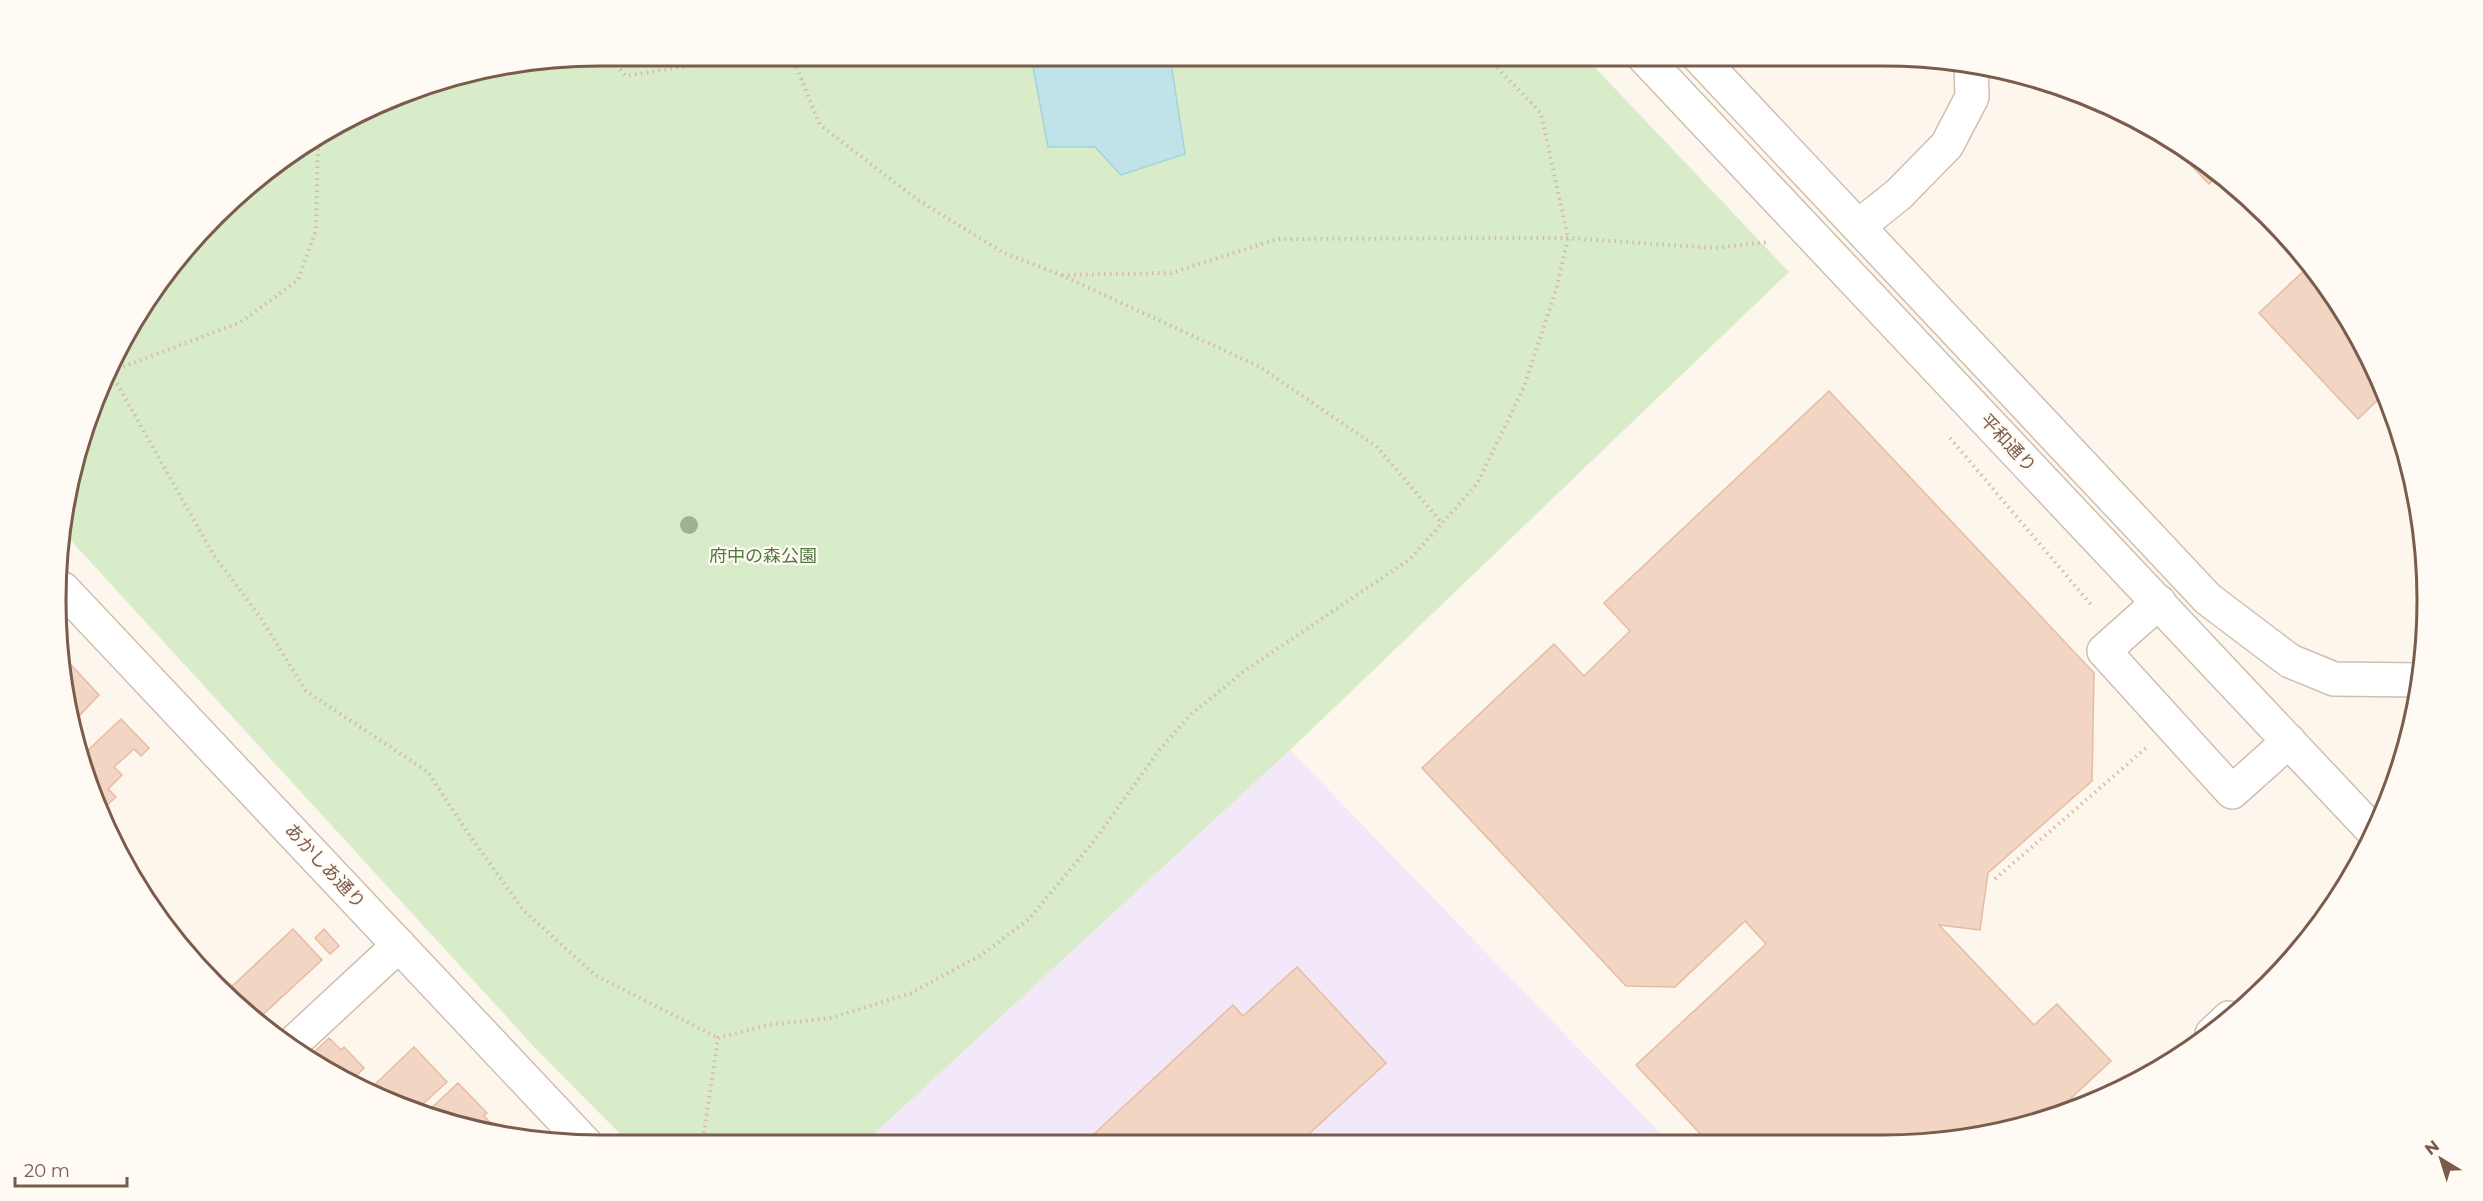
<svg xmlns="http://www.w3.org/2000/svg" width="2483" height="1201" font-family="Montserrat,'Noto Sans JP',sans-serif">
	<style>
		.education { fill: #f3e8fa }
		.green { fill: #d8ecc9 }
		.water { fill: #bfe3e8; stroke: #a5d3da; stroke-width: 1.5 }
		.building { fill: #f3d5c3; stroke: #e6bba3; stroke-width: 1.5 }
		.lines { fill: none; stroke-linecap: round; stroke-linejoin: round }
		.minor-casing { stroke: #d1beb0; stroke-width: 36 }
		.path { stroke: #d9b8a5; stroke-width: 4; stroke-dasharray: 1.5 4.5; stroke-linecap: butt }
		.minor { stroke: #fff; stroke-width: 33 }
		.tree { fill: #a0b28e }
		.labels { text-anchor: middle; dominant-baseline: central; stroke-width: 4.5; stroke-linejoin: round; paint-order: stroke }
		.street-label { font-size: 18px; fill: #7a5c4d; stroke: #fffaf3 }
		.park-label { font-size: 18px; fill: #537a41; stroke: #fffaf3 }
		.rim { fill: none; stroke: #7a5c4d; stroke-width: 3 }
	</style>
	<rect width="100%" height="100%" fill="#fdf6ec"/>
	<path class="education" d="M1290,750L1669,1142L862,1145Z"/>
	<path class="green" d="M600,56H1584L1789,272L1290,750L862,1145H631L537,1050L65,534L66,494L129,328L191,241L268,168L425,85Z"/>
	<path class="water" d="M1037,56H1170L1185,154L1121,175L1095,147H1048L1033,67Z"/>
	<path class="building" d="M2162,135L2186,148L2218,175L2209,184Z
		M2309,266L2336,298L2386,392L2358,419L2259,313Z
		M1829,391L2094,673L2092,781L1988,873L1980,930L1939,925L2034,1025L2057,1004L2111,1061L2054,1114L1954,1141L1708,1142L1636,1065L1766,944L1745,921L1675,987L1626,986L1422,768L1554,644L1584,676L1630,631L1604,603Z
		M61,654L99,695L80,715L77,713L74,716L60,672Z
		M121,719L149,748L141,756L134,749L114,767L122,775L108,789L116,797L102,810L85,753Z
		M293,929L322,960L257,1020L227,991Z
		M324,929L339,946L330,954L315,938Z
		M1297,967L1386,1063L1299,1143L1102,1144L1094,1134L1233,1005L1243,1016Z
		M329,1038L341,1050L344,1047L364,1068L350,1082L307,1059Z
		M414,1047L447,1082L415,1111L392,1104L368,1091Z
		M458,1083L487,1113L484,1116L503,1136L425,1114Z"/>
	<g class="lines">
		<defs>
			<path id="minor" d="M1643,56L2373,831
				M1698,56L2208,599L2290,661L2334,679L2420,680
				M1859,226L1899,194L1947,145L1972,97L1971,64
				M63,589L586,1144
				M2159,602L2104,651L2232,792L2289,741
				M2212,1034L2229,1018
				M289,1047L399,945"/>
		</defs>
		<use href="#minor" class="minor-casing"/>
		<path class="path" d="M608,56L626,76L750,56
			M792,56L820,125L918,200L1004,253L1061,275L1260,367L1377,447L1442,523
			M1601,56L1608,62
			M1062,275L1171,273L1277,239L1568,238L1714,248L1768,242
			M112,371L241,322L298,280L316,230L318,142
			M111,373L213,554L260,617L306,691L428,772L470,836L524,911L595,975L718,1038
			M1950,438L2093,607
			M1995,879L2146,748
			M702,1145L718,1038L768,1025L831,1018L911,993L983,954L1029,919L1094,841L1160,749L1190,715L1243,672L1410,559L1477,484L1524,387L1556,290L1568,238L1541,113L1486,56"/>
		<use href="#minor" class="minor"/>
	</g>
	<circle class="tree" cx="689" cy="525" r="9"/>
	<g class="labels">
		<g class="street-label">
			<text transform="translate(2008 443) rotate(47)">平和通り</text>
			<text transform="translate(325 866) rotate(47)">あかしあ通り</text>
		</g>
		<g class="park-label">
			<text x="763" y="556">府中の森公園</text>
		</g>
	</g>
	<path d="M0 0H2483V1201H0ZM600 66H1883A534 534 0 0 1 2417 600V601A534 534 0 0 1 1883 1135H600A534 534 0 0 1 66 601V600A534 534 0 0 1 600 66Z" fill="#fffaf3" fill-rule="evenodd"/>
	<path class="rim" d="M600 66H1883A534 534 0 0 1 2417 600V601A534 534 0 0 1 1883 1135H600A534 534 0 0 1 66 601V600A534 534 0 0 1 600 66Z"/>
	<g transform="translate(2441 1159) rotate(322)" stroke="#fffaf3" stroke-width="4.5" paint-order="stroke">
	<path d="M0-4.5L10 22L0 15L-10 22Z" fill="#7a5c4d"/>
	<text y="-9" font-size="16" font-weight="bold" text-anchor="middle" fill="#7a5c4d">N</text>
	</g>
	<path d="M15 1177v9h112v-9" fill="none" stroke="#7a5c4d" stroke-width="3"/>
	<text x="24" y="1177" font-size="18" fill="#7a5c4d" stroke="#fffaf3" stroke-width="4.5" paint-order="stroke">20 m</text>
</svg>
